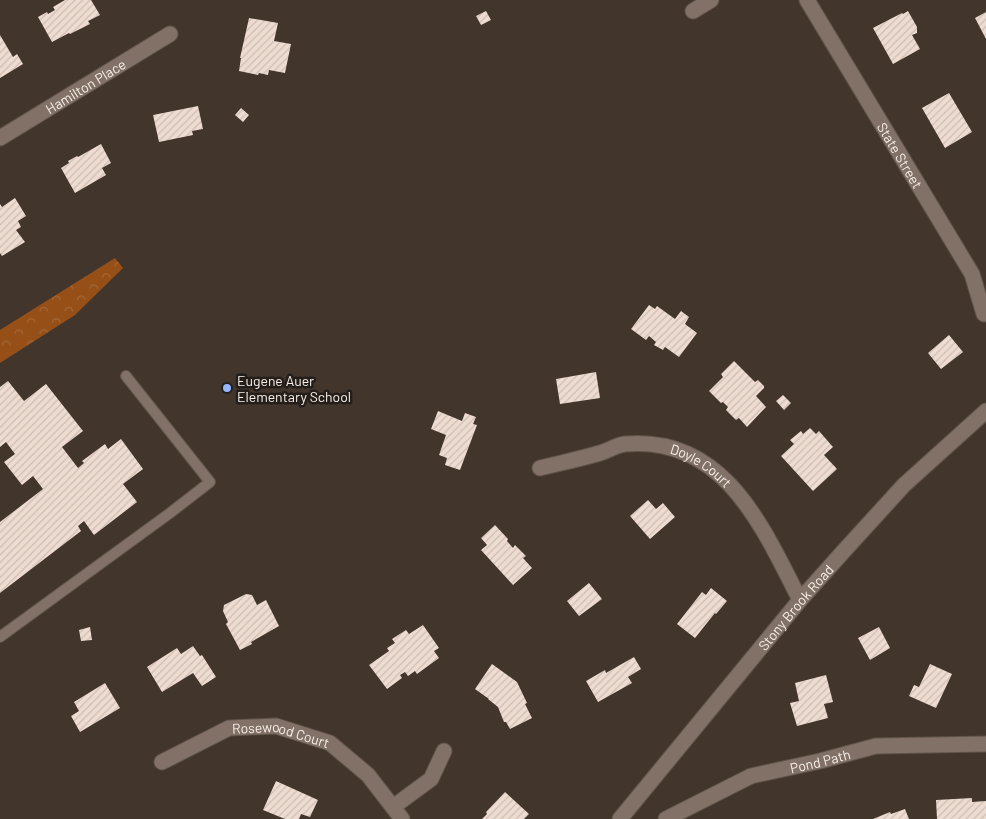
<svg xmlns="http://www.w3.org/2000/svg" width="986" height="819" font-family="Barlow,sans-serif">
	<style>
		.forest { fill: url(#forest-crowns) }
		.building { fill: url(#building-hatch) }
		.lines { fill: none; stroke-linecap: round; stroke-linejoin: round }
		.lane-casing { stroke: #5f534b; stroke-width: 12 }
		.street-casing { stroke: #5f534b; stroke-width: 17 }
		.secondary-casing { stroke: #5f534b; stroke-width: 17 }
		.lane { stroke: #817167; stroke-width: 10 }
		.street { stroke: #817167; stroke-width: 15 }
		.secondary { stroke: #817167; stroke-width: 15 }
		.poi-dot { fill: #94b7fd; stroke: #241e1a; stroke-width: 2 }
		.labels { text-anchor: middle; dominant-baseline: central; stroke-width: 5; stroke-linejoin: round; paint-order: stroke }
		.street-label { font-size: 14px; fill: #f8efe9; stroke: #241e1a }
		.poi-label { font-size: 14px; fill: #f8efe9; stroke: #241e1a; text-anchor: start }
	</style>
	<defs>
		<pattern id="forest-crowns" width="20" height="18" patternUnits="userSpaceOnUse" patternTransform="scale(1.25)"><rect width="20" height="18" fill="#954f17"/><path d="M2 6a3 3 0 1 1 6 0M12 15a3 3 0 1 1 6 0" fill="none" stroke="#a56939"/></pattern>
		<pattern id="building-hatch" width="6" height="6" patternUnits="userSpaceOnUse" patternTransform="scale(1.25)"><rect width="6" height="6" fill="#eedcd1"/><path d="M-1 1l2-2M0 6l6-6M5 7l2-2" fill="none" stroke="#cdbeb5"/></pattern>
	</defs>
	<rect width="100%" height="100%" fill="#42352c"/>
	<path class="forest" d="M115,258L123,268L75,315L0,363V330Z"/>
	<path class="building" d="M65,0H91L100,15L88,21L90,24L70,34L69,33L52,42L38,17L47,12L48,14L55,10L53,7Z
		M486,11L491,20L481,25L476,16Z
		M908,11L917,27V33L912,35L920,49L893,64L873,28L902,13L903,14Z
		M986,12V39L975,18Z
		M249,18L278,23L274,41L291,44L285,73L269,70L268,75L259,73L258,75L239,71L241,58H240Z
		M0,35L13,57L17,54L23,64L0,78Z
		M949,93L972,132L945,148L922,108Z
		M198,106L203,129L192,131L193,135L159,142L153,115Z
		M241,108L249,115L243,122L235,115Z
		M101,144L111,163L102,168L106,175L75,193L61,168L69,163L68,161L77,156L78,157Z
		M15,198L26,216L18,221L21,227L16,230L25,242L2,256L0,253V204L2,207Z
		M649,305L655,309L657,306L675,319L681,311L689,317L685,324L697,333L679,357L665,347L663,350L654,345L656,342L649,336L646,340L631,329Z
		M949,335L963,352L941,369L928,353Z
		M734,361L755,382L758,380L764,386V388L756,396L766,407L747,427L739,418L736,420L726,410L728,407L723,402L721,403L709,391L723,377L721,374Z
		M596,372L600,398L560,404L556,379Z
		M8,381L24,401L46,384L83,431L62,447L78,468L84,463L82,461L105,444L108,449L121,439L143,469L123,484L137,502L94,535L84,521L78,526L81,531L0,593V522L43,489L33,476L22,485L4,462L15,454L6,442L0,447V387Z
		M783,395L791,403L784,410L776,401Z
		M438,411L462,421L465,413L476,417L473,424L477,425L460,470L445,465L447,458L439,455L446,435L431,429Z
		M810,428L816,434L819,431L833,447L824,455L837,469L813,491L781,456L794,444L790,440L801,431L803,434Z
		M648,500L656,509L663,503L675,517L650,539L630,516Z
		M495,525L508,539L507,541L513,548L515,545L526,556L523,558L532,568L513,585L481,550L487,545L481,538Z
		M589,583L602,599L579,616L567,601Z
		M711,588L727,601L716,614L715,613L695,638L677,624L702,592L706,595Z
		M246,594L252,595L257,605L266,600L279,626L251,642L252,644L240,650L226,624L228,622L223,611L224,605Z
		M423,625L439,648L434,651L439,658L417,674L415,671L408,676L405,672L400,675L402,678L387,689L369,665L389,651L387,648L395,643L392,639L406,630L409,634Z
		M90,627L92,640L81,641L79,630Z
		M879,627L890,648L870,660L858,638Z
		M193,646L200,656L202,655L216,677L202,686L193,673L162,692L147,667L177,648L181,654Z
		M634,657L641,669L628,677L632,683L598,702L586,681L605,670L606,673Z
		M492,664L517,682L527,703L525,704L532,718L510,729L506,722H504L498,707L488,699H489L475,689Z
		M930,664L952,674L936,708L909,696L914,685L919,687Z
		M826,675L833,702L824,704L828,718L797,726L790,703L799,701L795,683Z
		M105,683L120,708L80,732L71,716L79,711L74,702Z
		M276,781L318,800L310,817L301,814L299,819H285L263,810Z
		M505,792L529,814L524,819H482L487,814L486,812Z
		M972,798V802L986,801V819H937L936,800Z
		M905,809L909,819H873L890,812L891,814Z"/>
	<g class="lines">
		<defs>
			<path id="lane" d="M0,637L170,513L210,482L126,376"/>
			<g id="street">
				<path id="s1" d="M807,0L972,274L984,314"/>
				<path d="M693,11L711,0"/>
				<path id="s2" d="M0,138L170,34"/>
				<path id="s3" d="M540,468C560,463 580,459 600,453C608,451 616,445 625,444C724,435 762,526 800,600"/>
				<path id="s4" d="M162,762L229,728L276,726L330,743L368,775L402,819"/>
				<path d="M393,807L431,779L444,751"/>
			</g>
			<g id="secondary">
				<path id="s5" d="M620,819L800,600L842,553L904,485L986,411"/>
				<path id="s6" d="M666,819L751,776L820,761L876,746L986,744"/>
			</g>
		</defs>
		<use href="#lane" class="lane-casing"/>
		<use href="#street" class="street-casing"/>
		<use href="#secondary" class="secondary-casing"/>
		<use href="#lane" class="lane"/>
		<use href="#street" class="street"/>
		<use href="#secondary" class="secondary"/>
	</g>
	<circle class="poi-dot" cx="227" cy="388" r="5"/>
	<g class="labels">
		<g class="street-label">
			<text stroke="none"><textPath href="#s2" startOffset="100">Hamilton Place</textPath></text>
			<text stroke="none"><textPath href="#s1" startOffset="181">State Street</textPath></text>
			<text stroke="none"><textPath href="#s3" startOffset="170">Doyle Court</textPath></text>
			<text stroke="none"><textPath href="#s5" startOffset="275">Stony Brook Road</textPath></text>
			<text stroke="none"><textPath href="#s4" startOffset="128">Rosewood Court</textPath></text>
			<text stroke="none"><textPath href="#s6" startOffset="166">Pond Path</textPath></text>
		</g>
		<g class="poi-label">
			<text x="237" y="380">Eugene Auer<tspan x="237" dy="16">Elementary School</tspan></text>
		</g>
	</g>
</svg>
